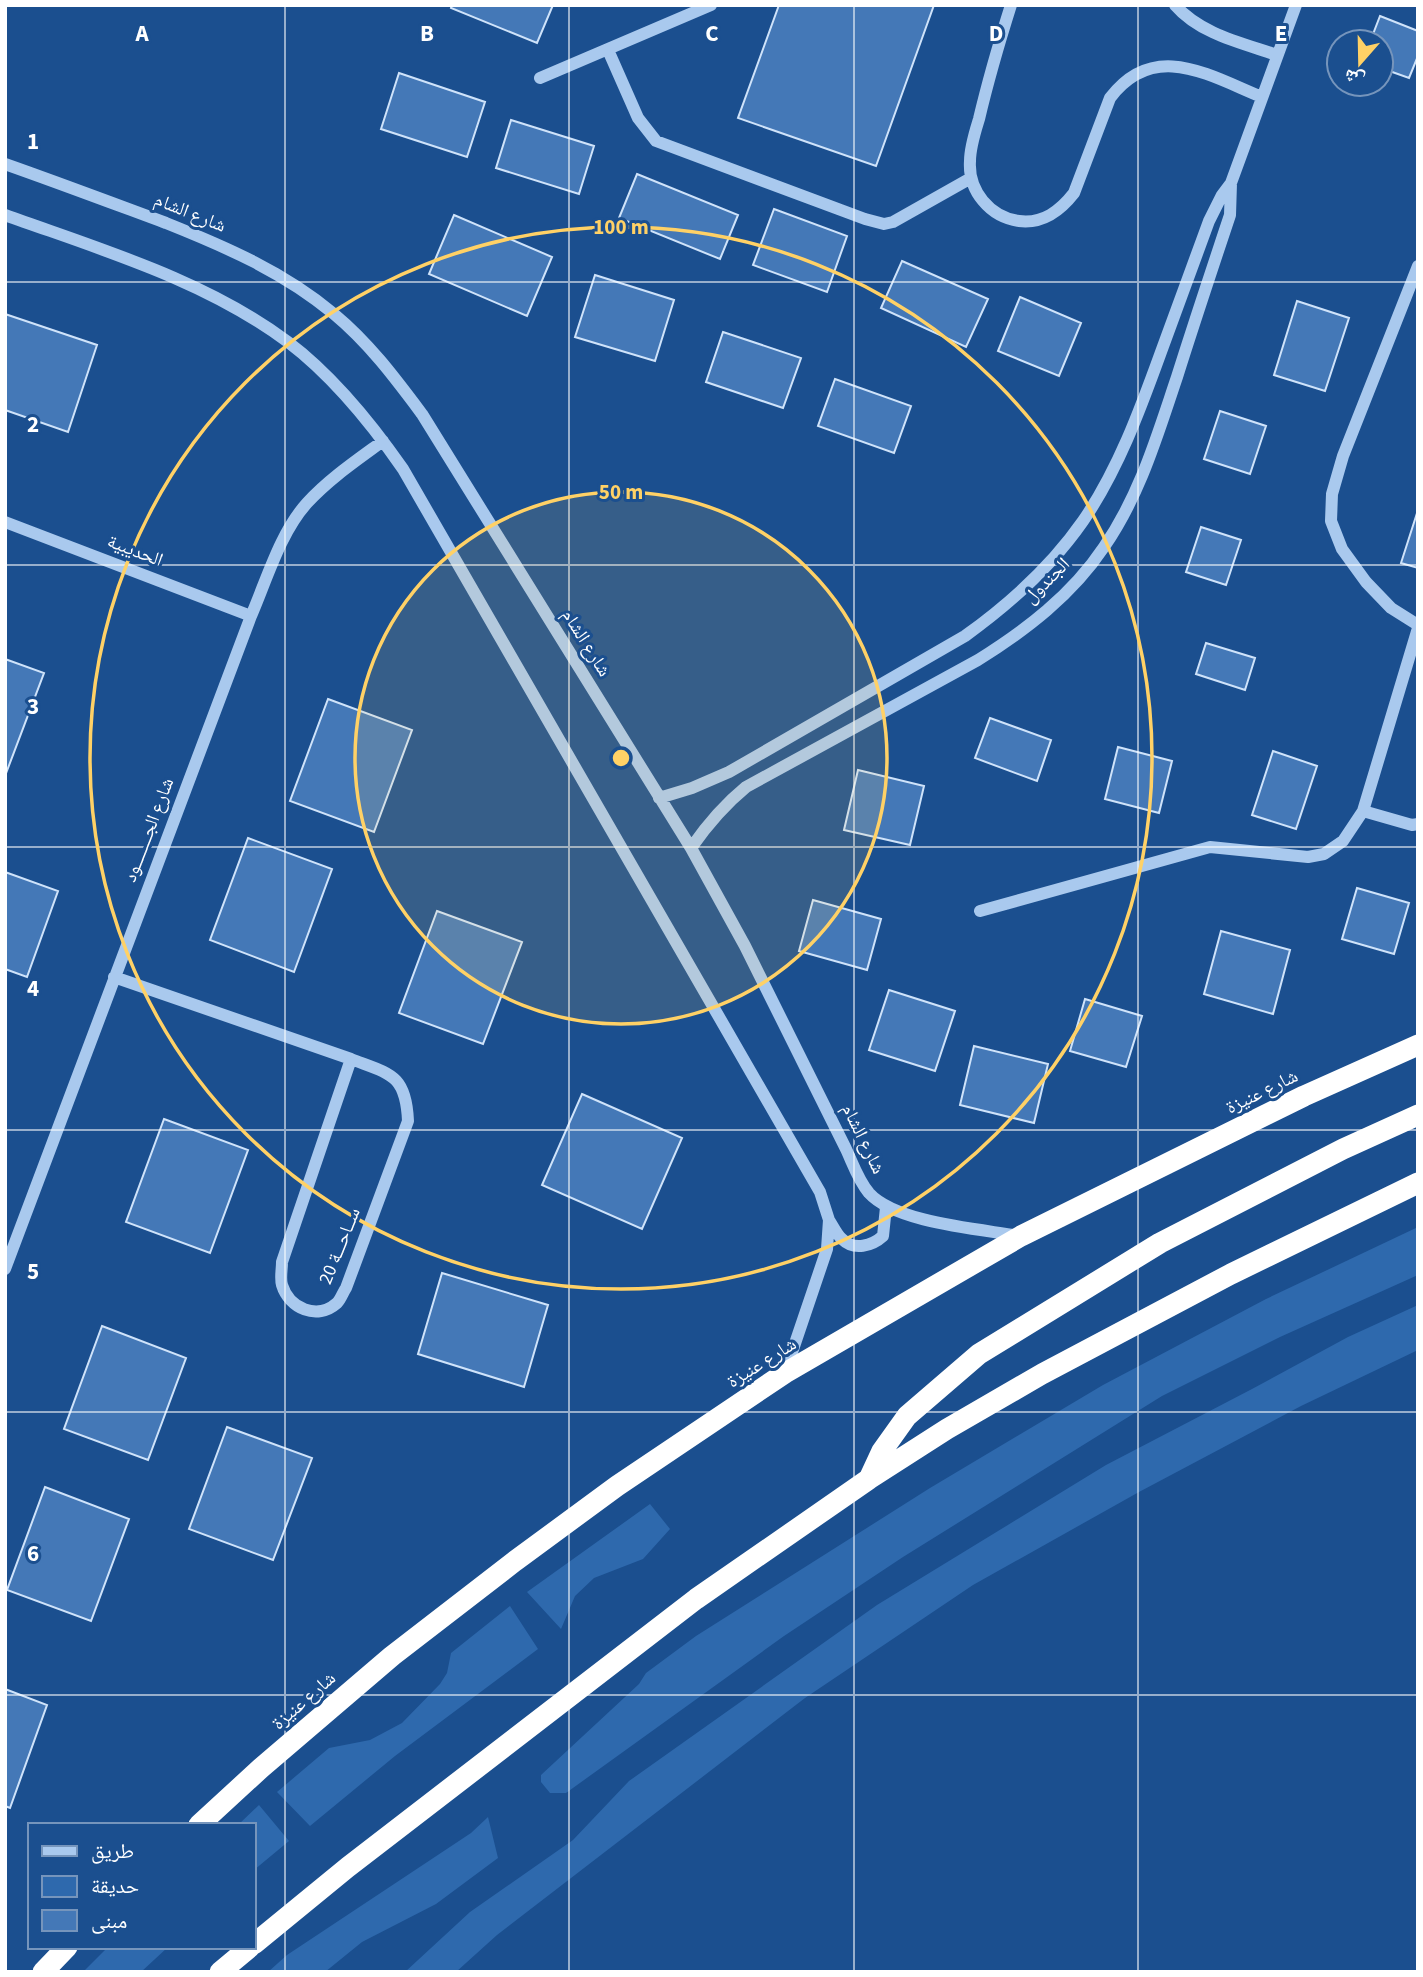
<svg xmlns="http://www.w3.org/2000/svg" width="1423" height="1977" font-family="'Source Sans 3','Noto Naskh Arabic',sans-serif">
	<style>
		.green { fill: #2e69ad }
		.building { fill: #4478b7; stroke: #cfe3fa; stroke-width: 2 }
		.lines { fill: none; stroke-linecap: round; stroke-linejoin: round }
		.minor { stroke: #a9c9ee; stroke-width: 12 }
		.highway { stroke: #fff; stroke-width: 21 }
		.grid { fill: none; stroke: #fff; stroke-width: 2; stroke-opacity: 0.55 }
		.ring { fill: none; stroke: #ffd166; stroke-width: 3.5 }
		.labels { text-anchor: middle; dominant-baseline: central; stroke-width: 6; stroke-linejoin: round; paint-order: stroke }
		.street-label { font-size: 19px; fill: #fff; stroke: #1b4f8f }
		.grid-label { font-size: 23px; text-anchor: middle; font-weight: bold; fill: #fff; stroke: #1b4f8f; stroke-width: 6; stroke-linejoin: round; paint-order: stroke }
		.centre { fill: #ffd166; stroke: #1b4f8f; stroke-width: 3.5 }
		.ring-label { font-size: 21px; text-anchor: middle; font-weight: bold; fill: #ffd166; stroke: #1b4f8f; stroke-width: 6; stroke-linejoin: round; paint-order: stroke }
	</style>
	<rect width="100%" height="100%" fill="#1b4f8f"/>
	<path class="green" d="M1418,1227V1275L1280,1337L1162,1396L903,1557L784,1636L566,1793H550L541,1782V1775L639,1684L646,1673L696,1636L930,1488L1103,1385L1266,1299Z
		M1418,1305V1350L1301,1406L1139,1492L973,1585L805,1698L497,1935L456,1972H405L470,1912L573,1840L629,1781L877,1605L1106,1465L1252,1389L1348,1337Z
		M650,1504L670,1529L643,1559L594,1578L575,1596L561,1629L527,1592Z
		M510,1606L538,1649L395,1756L310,1826L277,1792L329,1748L370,1740L402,1723L440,1684L447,1673L451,1653Z
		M259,1805L289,1841L254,1870V1825H238Z
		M488,1817L498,1858L436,1904L362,1942L325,1972H268L287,1955L471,1833Z
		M108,1947H168L141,1972H83Z"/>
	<path class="building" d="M452,5H553L537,43L451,8Z
		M779,5H934L876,166L738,118Z
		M1380,16L1418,31V56L1409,78L1381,68V42H1370Z
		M399,73L485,102L467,157L381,129Z
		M511,120L594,146L579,194L496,168Z
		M637,174L738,215L720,259L619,218Z
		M774,209L847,236L827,292L753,265Z
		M454,215L552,257L527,316L429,274Z
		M902,261L988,299L966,347L881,308Z
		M595,275L674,300L655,361L575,337Z
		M1020,297L1081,323L1059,376L998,351Z
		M1297,301L1349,318L1325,391L1274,375Z
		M5,314L97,345L68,432L5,410Z
		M723,332L801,358L783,408L706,382Z
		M835,379L911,406L894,453L818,426Z
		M1220,411L1266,426L1250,474L1204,459Z
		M1418,510V568L1401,563Z
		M1201,527L1241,540L1226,585L1186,572Z
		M1206,643L1255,658L1245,690L1196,674Z
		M5,659L44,673L5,776Z
		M328,699L412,730L374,832L290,801Z
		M990,718L1051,740L1037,781L975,758Z
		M1118,747L1172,761L1159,813L1105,799Z
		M1273,751L1317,766L1296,829L1252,815Z
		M858,770L924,786L910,845L844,830Z
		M248,838L332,869L294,972L210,940Z
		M5,872L58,891L27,977L5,969Z
		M1357,888L1409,903L1394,954L1342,939Z
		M813,900L881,919L867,970L799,951Z
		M437,911L522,942L483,1044L399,1013Z
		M1221,931L1290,950L1273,1014L1204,994Z
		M889,990L955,1011L935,1071L869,1050Z
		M1085,999L1142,1016L1126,1067L1070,1051Z
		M974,1046L1048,1064L1034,1123L960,1105Z
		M582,1094L682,1138L642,1229L542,1185Z
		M164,1119L248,1150L210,1253L126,1222Z
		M442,1273L548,1305L524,1387L418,1354Z
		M102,1326L186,1358L148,1460L64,1429Z
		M227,1427L312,1458L273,1560L189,1529Z
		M45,1487L129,1519L91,1621L7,1590Z
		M5,1689L47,1705L10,1808L5,1806Z"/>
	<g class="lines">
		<path class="minor" d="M1011,5C999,43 988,81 979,119C975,132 970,147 970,161C968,191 990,217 1019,221C1043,224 1060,211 1074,193L1110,98C1154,40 1208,75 1262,97
			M1175,5C1200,34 1242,43 1277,55
			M608,50L638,118L656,141L865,219L884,224L893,222L971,178
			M540,78L711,5
			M5,164C59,183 112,203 166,223C226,247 284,272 334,314C369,343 395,378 422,414L691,848L745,946L846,1149C853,1164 858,1180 869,1193C896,1223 980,1229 1020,1236
			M5,215C102,250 205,280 288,342C333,376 371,423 403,469L820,1192L829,1220L827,1249L785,1373
			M1418,266L1343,456L1332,494L1331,521L1342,549L1366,582L1391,608L1418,625
			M5,522L251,616
			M659,798L692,788L729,772L965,636C1011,603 1051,567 1083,521C1118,470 1140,410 1161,352C1177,308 1193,265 1209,221L1222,195L1231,183L1296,5
			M1363,811L1412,825L1418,824
			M691,848C707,825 724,805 746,787L978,660C1026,630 1072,595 1104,547C1140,495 1157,436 1177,377C1194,323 1212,269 1230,215L1231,183
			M980,911L1210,847L1308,857L1324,854L1343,841L1363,811L1418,628
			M114,977L351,1059
			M351,1059C390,1074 406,1074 408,1121L346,1288C343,1292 341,1299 337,1303C317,1321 289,1308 282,1285C280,1278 282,1270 282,1262Z
			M829,1220C833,1226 837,1235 842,1239C854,1251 872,1246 883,1236L886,1207
			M5,1269L251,616C267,579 280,533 307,503C329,479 357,460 383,441"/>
		<path class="highway" d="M869,1479L882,1451L907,1416L979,1354L1160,1243L1343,1149L1418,1115
			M199,1825L261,1768L392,1656L515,1561L617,1486L785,1373L1021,1236L1304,1096L1418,1045
			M254,1944L348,1867L696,1599L869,1479L947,1429L1042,1374L1231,1274L1418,1183
			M43,1972L67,1947
			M220,1972L250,1947"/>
	</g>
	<path class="grid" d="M285,5V1972M569,5V1972M854,5V1972M1138,5V1972M5,282H1418M5,565H1418M5,847H1418M5,1130H1418M5,1412H1418M5,1695H1418"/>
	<circle cx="621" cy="758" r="266" fill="#ffd166" fill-opacity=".12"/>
	<g class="ring">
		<circle cx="621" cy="758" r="266"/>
		<circle cx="621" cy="758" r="531"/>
	</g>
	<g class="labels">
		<g class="street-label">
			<text transform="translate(190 213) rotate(22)">شارع الشام</text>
			<text transform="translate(135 551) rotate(21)">الحديبية</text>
			<text transform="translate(1047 581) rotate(-45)">الجندول</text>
			<text transform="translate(586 643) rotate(58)">شارع الشام</text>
			<text transform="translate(149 830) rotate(-69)">شارع الجــــــــود</text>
			<text transform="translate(1262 1092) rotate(-26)">شارع عنيزة</text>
			<text transform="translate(863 1139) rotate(64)">شارع الشام</text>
			<text transform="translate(340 1246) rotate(-68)">ســاحـــة 20</text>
			<text transform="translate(762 1363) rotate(-32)">شارع عنيزة</text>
			<text transform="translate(304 1701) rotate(-41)">شارع عنيزة</text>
		</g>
	</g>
	<g class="grid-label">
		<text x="142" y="41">A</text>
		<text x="427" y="41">B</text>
		<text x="712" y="41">C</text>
		<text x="996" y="41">D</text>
		<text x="1281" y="41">E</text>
		<text x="33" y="149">1</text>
		<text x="33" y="432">2</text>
		<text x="33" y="714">3</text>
		<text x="33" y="996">4</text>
		<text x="33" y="1279">5</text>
		<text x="33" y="1561">6</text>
	</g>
	<circle cx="621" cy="758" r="10" class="centre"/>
	<g class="ring-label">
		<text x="621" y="234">100 m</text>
		<text x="621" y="499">50 m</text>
	</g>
	<rect width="1423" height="1977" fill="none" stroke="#ffffff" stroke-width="14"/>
	<rect x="28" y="1823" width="228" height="126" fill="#1b4f8f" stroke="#7695bc" stroke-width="2"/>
	<rect x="42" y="1846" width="35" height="10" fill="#a9c9ee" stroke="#7695bc" stroke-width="2"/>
	<text x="91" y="1858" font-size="21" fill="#ffffff">طريق</text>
	<rect x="42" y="1876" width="35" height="21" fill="#2e69ad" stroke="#7695bc" stroke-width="2"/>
	<text x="91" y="1893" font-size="21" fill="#ffffff">حديقة</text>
	<rect x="42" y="1910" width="35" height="21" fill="#4478b7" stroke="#7695bc" stroke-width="2"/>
	<text x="91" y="1928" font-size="21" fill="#ffffff">مبنى</text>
	<g transform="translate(1360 63) rotate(200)"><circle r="33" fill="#1b4f8f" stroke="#7695bc" stroke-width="2"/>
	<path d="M0-5L12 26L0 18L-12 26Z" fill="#ffd166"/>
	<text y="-10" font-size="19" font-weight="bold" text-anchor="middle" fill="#ffffff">ش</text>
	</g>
</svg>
